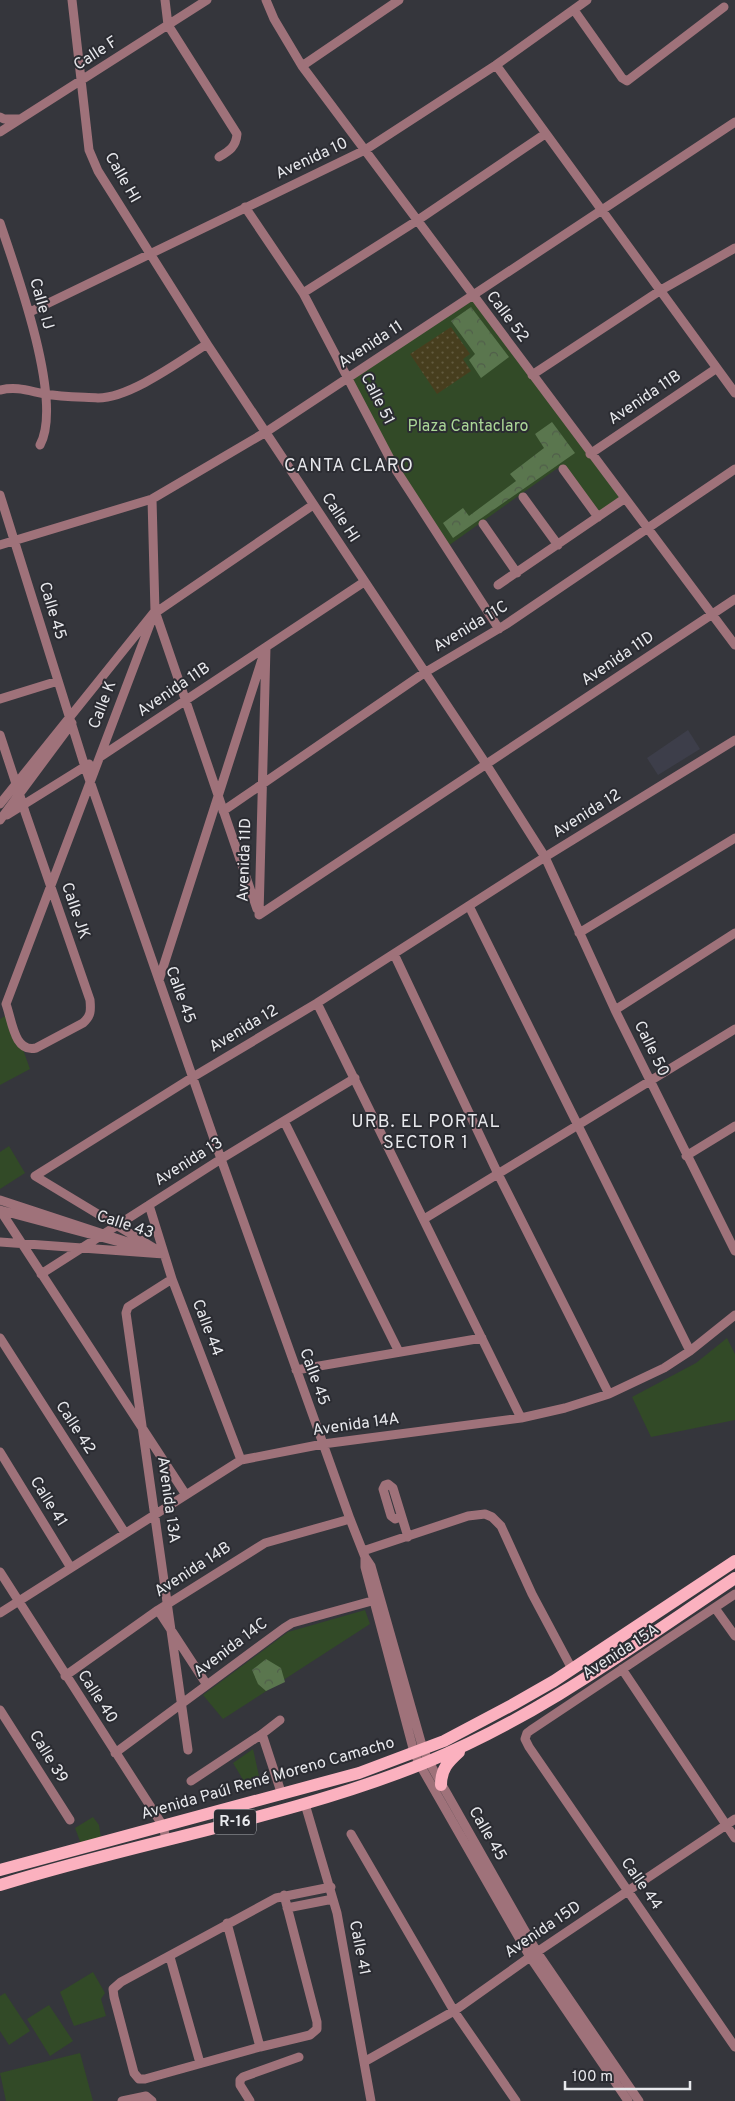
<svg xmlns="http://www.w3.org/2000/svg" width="735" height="2101" font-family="Overpass,sans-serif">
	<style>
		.built { fill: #3d3e4a }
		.green { fill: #324a27 }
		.forest { fill: url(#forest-crowns) }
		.sand { fill: url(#sand-dots) }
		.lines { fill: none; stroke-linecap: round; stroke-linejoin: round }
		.street { stroke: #9f727a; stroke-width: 9 }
		.primary { stroke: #fbb1bf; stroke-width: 12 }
		.labels { text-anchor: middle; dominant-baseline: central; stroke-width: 4; stroke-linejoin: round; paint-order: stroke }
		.shield { fill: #2b2c32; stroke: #afb0b5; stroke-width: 1 }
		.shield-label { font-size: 15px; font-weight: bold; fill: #e8e9ed }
		.street-label { font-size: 16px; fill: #e8e9ed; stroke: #2b2c32 }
		.park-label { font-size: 16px; fill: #abd797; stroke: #2b2c32 }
		.neighbourhood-label { font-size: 18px; letter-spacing: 1px; fill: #e8e9ed; stroke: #2b2c32 }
	</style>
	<defs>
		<pattern id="forest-crowns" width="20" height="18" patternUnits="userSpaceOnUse" patternTransform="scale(1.25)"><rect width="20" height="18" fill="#5a764e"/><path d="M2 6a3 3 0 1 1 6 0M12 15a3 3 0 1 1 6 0" fill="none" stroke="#505e4a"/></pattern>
		<pattern id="sand-dots" width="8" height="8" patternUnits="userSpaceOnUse" patternTransform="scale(1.25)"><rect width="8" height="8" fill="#473e1e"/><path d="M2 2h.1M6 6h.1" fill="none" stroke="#625a3f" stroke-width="1.8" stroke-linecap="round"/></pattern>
	</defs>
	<rect width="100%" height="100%" fill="#35363c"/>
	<path class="built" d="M688,730L700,749L658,775L647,758Z"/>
	<path class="green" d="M473,298L622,499L598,515L562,465L448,546L398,469L350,377Z
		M10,1013L30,1069L0,1085V1019Z
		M9,1146L25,1173L0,1189V1152Z
		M727,1338L735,1354V1420L651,1437L632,1397L696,1363Z
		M365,1610L370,1624L223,1719L203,1695L288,1632Z
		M253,1749L261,1785L248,1788L233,1763Z
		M93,1817L99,1825L101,1838L81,1844L75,1828Z
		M93,1972L105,1993L101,1999L106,2016L74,2026L60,1992Z
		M5,1993L30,2031L9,2045L0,2031V1996Z
		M49,2005L73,2041L50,2056L27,2019Z
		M80,2053L93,2101H6L0,2073Z"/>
	<path class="forest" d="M471,307L509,357L481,378L469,360L475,354L451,321Z
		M552,422L575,453L453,538L443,523L463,508L469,516L516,481L510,474L544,448L535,434Z
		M266,1659L281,1668L285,1682L266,1691L258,1684L252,1670Z"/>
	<path class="sand" d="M451,327L470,354L463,359L471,371L437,394L410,354Z"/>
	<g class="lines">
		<path class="street" d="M72,0L89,150L98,171L207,344L486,764L545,857L615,1010L735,1251
			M165,0L168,25L237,134C236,147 229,151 219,157
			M266,0L274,19L302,66L735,645
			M574,10L622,78L627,81L724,7
			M496,65L735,393
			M302,66L399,0
			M0,117L4,119H20
			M0,132L207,0
			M245,207L303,293L396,470L499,629
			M0,223C16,271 64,401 40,445
			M303,293L418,220L545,134
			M30,312L365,150L496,65L587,0
			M532,375L661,290L735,248
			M0,390C17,386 29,391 45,394C62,397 81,397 98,398C130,398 180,361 207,344
			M590,454L717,368
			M563,469L598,517
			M0,495L85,767L221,1159L350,1519L365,1557L371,1566L423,1749L429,1762L537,1952L639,2101
			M523,497L558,545
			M152,499L155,611L257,909
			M483,524L517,573
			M0,545L152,499L266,432L735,122
			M498,585L624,499
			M152,615L313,505
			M0,699L58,681
			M0,735L23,805L25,812L90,1000C91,1011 91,1016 83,1023L36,1048C14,1053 12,1020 6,1004L155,611L0,804
			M100,757L364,582
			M223,811L424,673L505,625L735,469
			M7,815L89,764
			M0,820L72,723
			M469,906L690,1351
			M579,933L735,838
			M394,954L498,1174L609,1394
			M159,980L266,647L259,915L735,599
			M317,1003L521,1418
			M615,1010L735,933
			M284,1121L399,1352
			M686,1156L735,1126
			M0,1200L149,1249
			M149,1205L172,1279L241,1460
			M0,1210L142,1248
			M0,1210L186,1495
			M424,1219L735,1029
			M0,1242L164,1254L35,1176L193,1077L317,1003L545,857L735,740
			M41,1274L221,1159L355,1078
			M172,1279L128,1307L126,1313L188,1750
			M0,1338L125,1533
			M296,1370L482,1338
			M0,1452L71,1568
			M401,1517L395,1519L391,1516L383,1489L385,1485L388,1484L393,1488L408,1537
			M363,1551L468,1516L485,1514L492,1517L501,1526L532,1594L572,1669
			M365,1557V1567L414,1752L420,1765L530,1957L628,2101
			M0,1572L163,1826L166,1839
			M735,1594L531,1730L527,1733L525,1739L529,1747L735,2047
			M715,1608L735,1636
			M158,1610L207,1685
			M0,1613L241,1460L323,1444L521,1418L565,1408L609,1394L664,1368L690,1351L735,1315
			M622,1669L735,1838
			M65,1676L158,1610L265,1543L350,1519
			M0,1710L70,1820
			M262,1734L282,1795
			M115,1753L284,1628L292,1623L379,1599
			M191,1781L262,1734L280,1720
			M305,1804L337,1913L371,2101
			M351,1834L454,2011L516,2101
			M284,1895L317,2022V2029L310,2035L260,2047L145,2079H139L134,2073L114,1997L113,1989L121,1982L276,1898L331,1887
			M287,1908L333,1899
			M227,1923L260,2047
			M170,1957L200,2063
			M364,2062L454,2011L537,1952L735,1819
			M122,2101L146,2096L152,2101
			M250,2101L240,2085V2080L243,2077L299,2057"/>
		<path class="primary" d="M441,1785C441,1769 448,1762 459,1752
			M0,1870L359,1773L444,1741L512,1705L554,1681L735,1561
			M0,1885C141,1841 289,1818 427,1762C538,1717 636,1644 735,1578"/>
	</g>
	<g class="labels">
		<rect class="shield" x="214" y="1809.5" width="42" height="25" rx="4"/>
		<g class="shield-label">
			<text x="235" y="1822">R-16</text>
		</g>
		<g class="street-label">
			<text transform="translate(96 54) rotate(-33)">Calle F</text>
			<text transform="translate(312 159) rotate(-25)">Avenida 10</text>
			<text transform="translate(122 178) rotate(60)">Calle HI</text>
			<text transform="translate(41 304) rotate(74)">Calle IJ</text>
			<text transform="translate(507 317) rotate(53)">Calle 52</text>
			<text transform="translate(371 345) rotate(-33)">Avenida 11</text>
			<text transform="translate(645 398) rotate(-34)">Avenida 11B</text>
			<text transform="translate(377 399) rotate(63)">Calle 51</text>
			<text transform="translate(340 518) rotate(57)">Calle HI</text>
			<text transform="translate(52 611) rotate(73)">Calle 45</text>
			<text transform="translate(471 627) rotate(-31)">Avenida 11C</text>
			<text transform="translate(618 659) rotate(-34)">Avenida 11D</text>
			<text transform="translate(174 690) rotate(-34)">Avenida 11B</text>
			<text transform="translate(103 705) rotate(-69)">Calle K</text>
			<text transform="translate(587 814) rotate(-32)">Avenida 12</text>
			<text transform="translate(245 860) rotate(-88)">Avenida 11D</text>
			<text transform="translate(75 911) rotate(71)">Calle JK</text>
			<text transform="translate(180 995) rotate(70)">Calle 45</text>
			<text transform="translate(244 1029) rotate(-31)">Avenida 12</text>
			<text transform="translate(651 1049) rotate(64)">Calle 50</text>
			<text transform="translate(189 1162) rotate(-32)">Avenida 13</text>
			<text transform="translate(125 1225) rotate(18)">Calle 43</text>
			<text transform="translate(207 1328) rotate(69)">Calle 44</text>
			<text transform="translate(314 1377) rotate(70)">Calle 45</text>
			<text transform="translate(356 1425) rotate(-8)">Avenida 14A</text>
			<text transform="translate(75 1428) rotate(57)">Calle 42</text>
			<text transform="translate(168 1500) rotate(82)">Avenida 13A</text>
			<text transform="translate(48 1502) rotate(58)">Calle 41</text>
			<text transform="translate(193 1570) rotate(-33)">Avenida 14B</text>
			<text transform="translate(231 1648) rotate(-37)">Avenida 14C</text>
			<text transform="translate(621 1652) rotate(-33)">Avenida 15A</text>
			<text transform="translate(97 1697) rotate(57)">Calle 40</text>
			<text transform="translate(48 1757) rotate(58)">Calle 39</text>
			<text transform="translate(268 1779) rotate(-16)">Avenida Paúl René Moreno Camacho</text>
			<text transform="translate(487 1834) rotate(60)">Calle 45</text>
			<text transform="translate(641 1884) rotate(55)">Calle 44</text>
			<text transform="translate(543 1930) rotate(-34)">Avenida 15D</text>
			<text transform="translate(359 1948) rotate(79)">Calle 41</text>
		</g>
		<g class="park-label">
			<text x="468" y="427">Plaza Cantaclaro</text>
		</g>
		<g class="neighbourhood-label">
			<text x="349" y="466">CANTA CLARO</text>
			<text x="426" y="1122">URB. EL PORTAL<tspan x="426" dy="21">SECTOR 1</tspan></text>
		</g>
	</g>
	<path d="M565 2081v8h125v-8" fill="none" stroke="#e8e9ed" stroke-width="2.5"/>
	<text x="572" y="2081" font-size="15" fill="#e8e9ed" stroke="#2b2c32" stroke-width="4" paint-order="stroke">100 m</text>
</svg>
